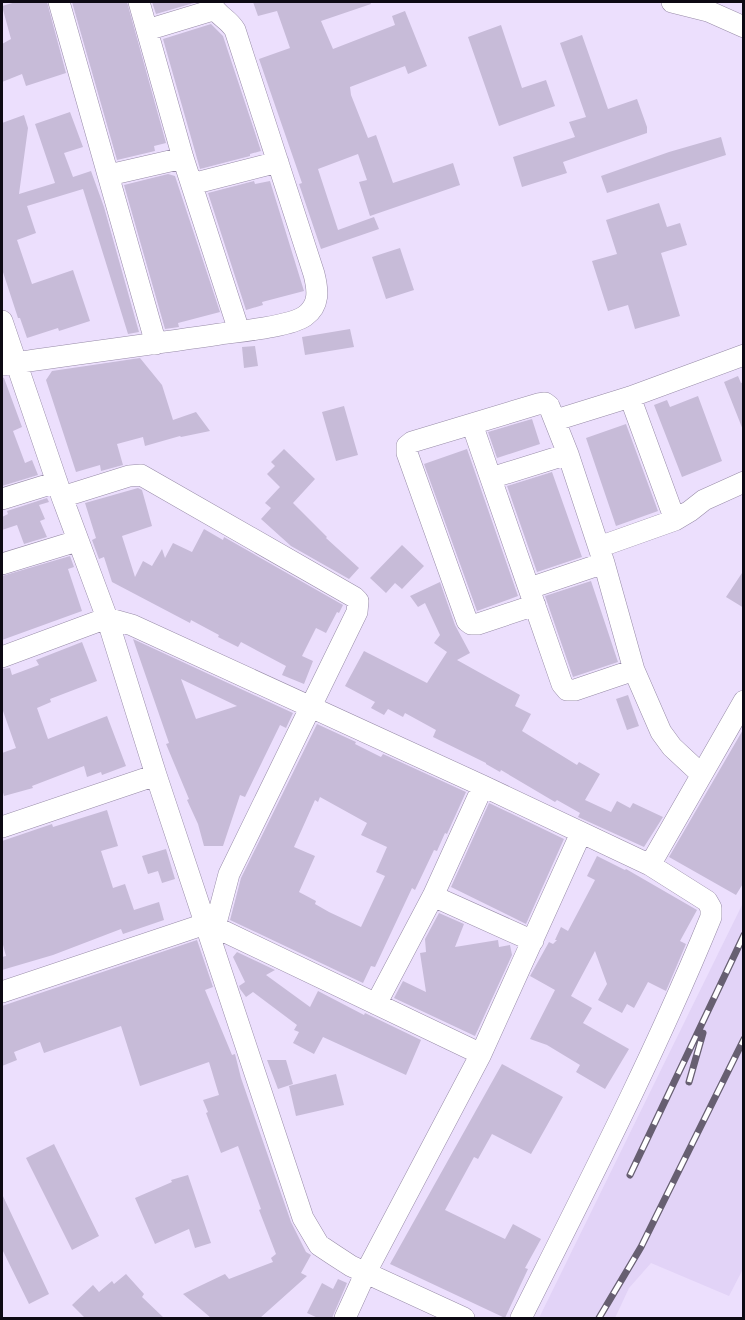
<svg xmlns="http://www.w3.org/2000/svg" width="745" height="1320" font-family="Jost,sans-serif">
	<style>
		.built { fill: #e2d3f7 }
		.building { fill: #c7bbd8; fill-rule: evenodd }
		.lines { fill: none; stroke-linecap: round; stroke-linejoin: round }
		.minor-casing { stroke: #978ba7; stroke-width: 22 }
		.minor { stroke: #fff; stroke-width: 21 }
		.rail-casing { stroke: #675f71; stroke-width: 7 }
		.rail { stroke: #fff; stroke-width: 4.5; stroke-dasharray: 14; stroke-linecap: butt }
	</style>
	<rect width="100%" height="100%" fill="#ecdffd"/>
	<path class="built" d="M743,903L744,1267L729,1296L651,1263L629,1288L615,1318H539Z"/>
	<path class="building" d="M16,2H47L66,73L26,86L22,74L2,82V44L11,39L2,6Z
		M72,2H127L166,143L154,146L155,151L117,160Z
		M152,2H197L156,14Z
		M253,2H370L371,4L321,21L333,49L395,25L392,16L405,11L427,66L408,74L405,66L350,87L351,95L368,138L376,135L393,183L453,163L460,185L370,216L359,182L367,180L358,154L318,169L338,230L374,217L379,229L321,249L299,184L302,183L259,59L290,48L277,11L258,16Z
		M211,24L223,36L261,151L250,154V156L200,169L163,39Z
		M501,25L522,88L546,80L555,106L499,126L468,37Z
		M582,35L608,109L637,99L647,127V133L563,162L567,173L522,187L513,157L575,137L569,122L586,117L560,43Z
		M70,112L83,147L64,153L73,177L91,171L104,207L139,332L128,334L83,189L27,206L36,233L17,240L32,284L73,270L90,321L59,331L58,328L27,338L20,318H18L2,269V123L24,115L28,128L19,194L55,183L35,124Z
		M721,137L726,155L607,193L601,176L669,152Z
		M168,174L175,176L220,312L178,323L179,327L165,329L124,185Z
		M254,181L255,184L270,181L304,291L262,302L263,305L246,310L208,193Z
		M659,203L667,227L680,223L687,245L661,253L680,316L635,329L628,305L608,311L592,261L617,254L606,220Z
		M400,248L414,290L386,299L372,257Z
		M350,329L354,347L305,355L302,337Z
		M255,346L258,366L244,368L242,347Z
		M140,358L162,385L173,420L196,412L210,431L181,437L180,436L145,446L143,437L117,444L123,465L101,471L100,465L76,472L46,380L52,371Z
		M738,376L741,383L744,382L743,430L724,382Z
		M2,377L4,378L22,427L13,431L25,463L32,460L38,475L2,486Z
		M698,396L722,461L682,477L654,405L667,400L670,407Z
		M344,406L358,455L336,461L322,412Z
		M532,419L540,444L497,458L488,432Z
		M626,424L658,511L616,526L586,438Z
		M284,449L315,479L293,503L327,537L326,538L359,568L349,579L291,546L261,519L271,508L265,503L280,487L267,474L275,466L271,462Z
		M467,449L518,596L477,611L424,464Z
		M552,472L582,557L537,572L507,486Z
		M138,488L142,490L152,526L122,536L135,577L143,561L152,566L162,549L165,558L173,543L192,552L204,529L223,540L224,537L343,605L339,613L337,612L326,633L316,628L302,656L313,661L304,684L282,675L286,666L241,642L238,647L218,637L219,635L191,620L190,623L112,582L104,557L99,559L92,540L96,538L85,503Z
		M47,498L49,502L39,505L45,519L40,521L47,537L24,544L17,525L2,530V517L8,514L7,511Z
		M402,545L424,566L402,589L395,583L386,593L370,578Z
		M70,556L74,567L68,569L82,611L2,640V576Z
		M744,570V608L726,597Z
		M591,581L618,662L573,677L545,596Z
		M440,582L455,625L470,653L457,660L520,695L515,706L531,714L522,731L577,765L579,762L600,774L585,800L611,812L617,801L630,808L633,803L663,817L644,847L578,817L580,813L557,800L555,802L501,770L500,772L486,764V763L433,737L436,730L405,713L403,717L388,709L384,715L371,708L375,702L345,686L364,651L427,683L447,652L434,643L440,635L425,603L418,607L410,596Z
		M133,639L293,713L286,728L280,725L245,797L240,795L223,846H204L198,824L187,800L189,799L166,744L169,743ZM181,679L237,706L196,719Z
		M82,642L97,681L50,699L51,702L37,708L48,739L107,716L126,766L102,775L101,772L87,777L84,766L32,786L33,788L4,796L2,789V753L16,748L2,708V669L10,668L12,675L39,665L36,660Z
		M628,695L639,726L627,730L616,699Z
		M317,724L356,742L355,744L381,757L383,754L466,792L447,834L445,833L437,851L434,850L415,890L412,888L375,967L371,966L363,983L230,920L241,878ZM320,797L367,823L361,835L387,847L376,872L385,876L361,927L329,912L315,904L316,901L299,892L315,856L294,847L315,800L318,802Z
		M744,728V882L736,895L669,857Z
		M489,803L564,839L526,924L451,887Z
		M107,810L118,846L101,851L113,888L125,884L134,910L159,902L164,920L123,934L121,929L53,955L2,970V957L6,956L2,941V841L52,824L53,827Z
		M166,849L175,879L162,883L158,871L148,874L142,856Z
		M597,856L625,870L626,869L697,910L680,941L686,944L666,991L648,982L634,1008L627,1004L622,1013L598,1000L607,984L595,951L571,996L592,1008L583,1023L629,1049L605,1089L576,1072L580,1065L547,1045L530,1039L555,990L530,976L549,942L553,944L557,940H555L561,927L568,931L595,880L587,876Z
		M439,913L464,924L455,947L498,940L499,947L510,945L512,955L475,1036L394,998L403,981L426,992L420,953L426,952L425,939Z
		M197,940L213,987L205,990L232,1055L235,1054L241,1078L291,1222L306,1252L311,1255L301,1273L307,1276L260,1318H211L183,1294L225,1274L229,1279L273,1262L271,1258L276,1254L259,1210L261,1209L238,1146L221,1153L206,1113L208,1112L203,1100L219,1095L209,1062L140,1086L121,1026L44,1053L40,1042L14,1052L17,1060L2,1066V1006Z
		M237,952L275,970L266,975L310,1007L318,991L364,1015L365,1013L421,1040L406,1075L323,1037L314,1054L293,1043L299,1032L294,1030L297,1025L253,992L246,997L240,989L239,986L245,982L233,957Z
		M267,1060H286L293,1084L278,1089Z
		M502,1064L563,1097L531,1154L492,1134L478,1159L474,1157L445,1210L505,1239L513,1224L541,1239L525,1268L528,1269L505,1318L390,1264Z
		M336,1074L344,1105L296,1116L289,1086Z
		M54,1144L99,1236L72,1250L26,1158Z
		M188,1175L211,1243L195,1248L189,1229L155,1244L135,1198L172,1182L171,1180Z
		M2,1194L49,1294L29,1304L2,1249Z
		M126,1274L144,1294L142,1297L164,1318H85L72,1305L93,1285L99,1292L112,1281L114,1284Z
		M338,1279L347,1283L332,1318H318L307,1313L322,1283L333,1289Z"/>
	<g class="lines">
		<defs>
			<path id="minor" d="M59,2L156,344
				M139,2L183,158L239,331
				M672,2L708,11L744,27
				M147,30L213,10
				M109,175L183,158
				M192,184L278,162
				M2,321L62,497L107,618L156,775L303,1218L319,1245L334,1255L351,1266L464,1318
				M2,365C74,354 147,345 220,334C241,331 289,327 305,316C320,305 318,290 314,274L235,30C228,18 215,15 211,2
				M630,397L675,520
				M556,420L630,397L744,355
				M472,424L562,684L567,690H575L634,670
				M491,478L568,454
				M62,497L129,476L141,475L354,597L358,601L357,612L229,874L215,927
				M2,499L57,482
				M599,547L675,520L690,511L704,500L744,482
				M2,564L77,541
				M530,588L604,563
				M535,605L478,624H471L467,621L407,453V446L412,442L538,404L545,403L549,406L568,454L604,563L634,670L661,732L672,747L701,774
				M2,657L107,618L132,625L483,786L650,865L707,901L711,908V917C655,1054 587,1186 521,1318
				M2,827L156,775
				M650,865L744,701
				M433,896L533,941
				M2,992L205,924L215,927L481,1054
				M376,1004L433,896L483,786
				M345,1318L366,1272L481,1054L581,833"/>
		</defs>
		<use href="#minor" class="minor-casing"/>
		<use href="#minor" class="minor"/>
		<defs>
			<path id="rail" d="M689,1082L703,1033
				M630,1175L744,935
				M599,1318L641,1247L744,1039"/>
		</defs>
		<use href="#rail" class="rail-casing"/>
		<use href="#rail" class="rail"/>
	</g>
	<rect width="745" height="1320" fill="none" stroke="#0d0913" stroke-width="6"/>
</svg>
